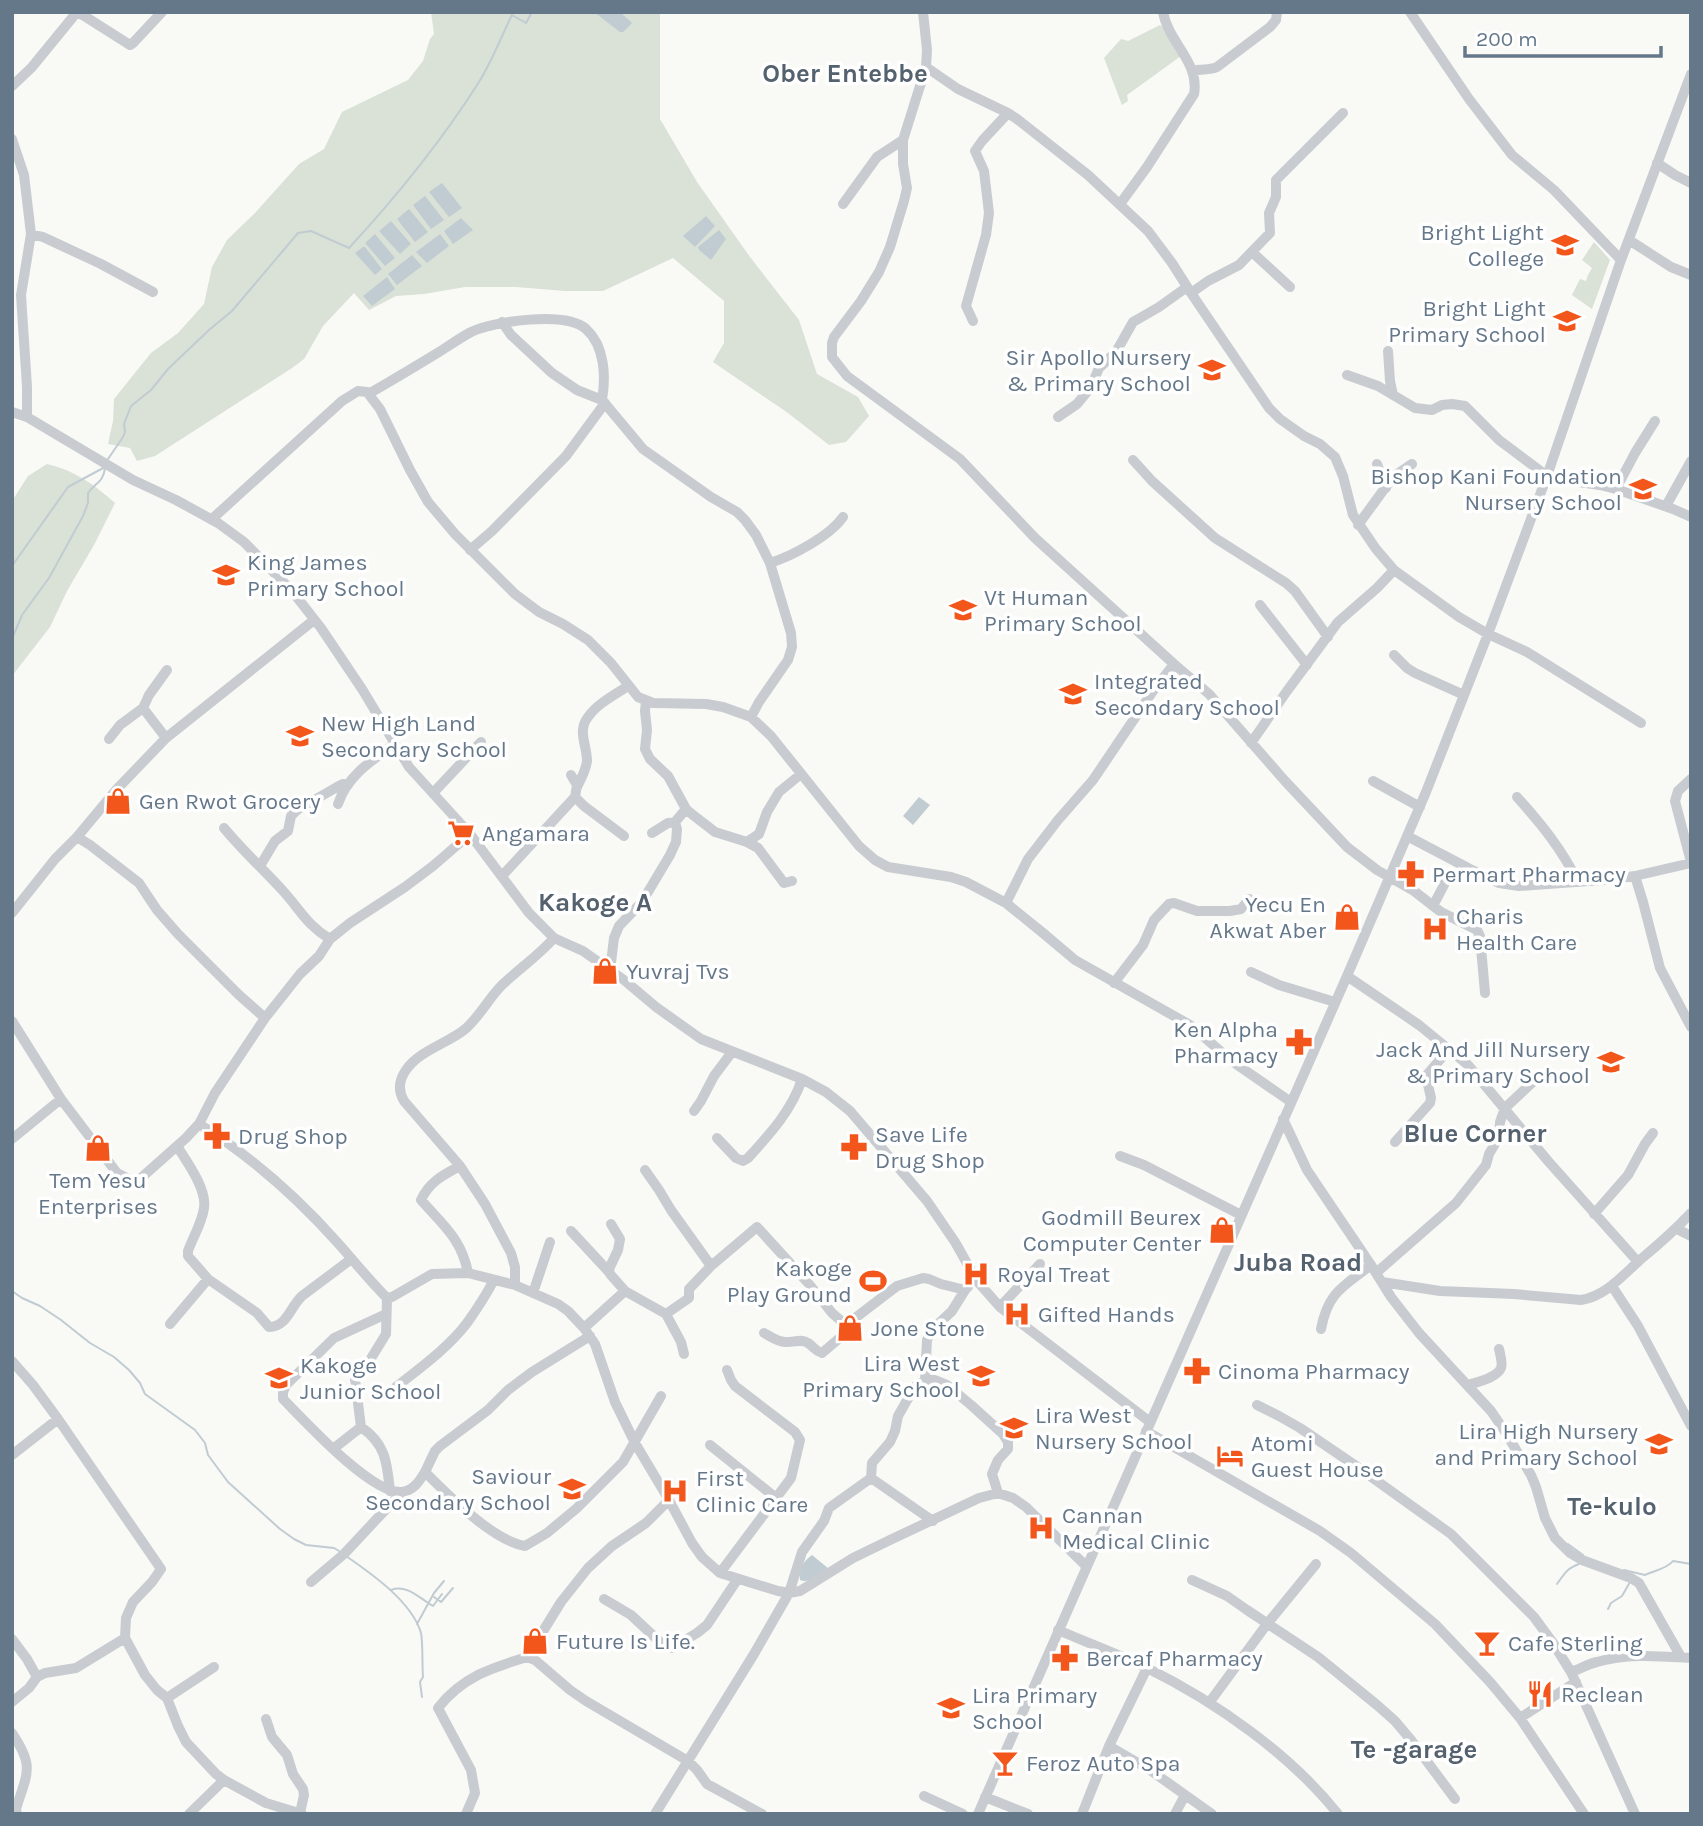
<svg xmlns="http://www.w3.org/2000/svg" width="1703" height="1826" font-family="Karla,sans-serif">
	<style>
		.green { fill: #dae1d6 }
		.water { fill: #c1ccd2 }
		.lines { fill: none; stroke-linecap: round; stroke-linejoin: round }
		.stream { stroke: #c1ccd2; stroke-width: 2 }
		.minor { stroke: #c8ccd0; stroke-width: 10 }
		.labels { text-anchor: middle; dominant-baseline: central; stroke-width: 7; stroke-linejoin: round; paint-order: stroke }
		.poi-label { font-size: 23px; fill: #65788a; stroke: #fff; text-anchor: start }
		.quarter-label { font-size: 26px; font-weight: bold; fill: #54616e; stroke: #fff }
	</style>
	<rect width="100%" height="100%" fill="#f9f9f6"/>
	<path class="green" d="M431,12L459,14L461,12H660V119L697,182L750,257L799,320L817,374L858,397L869,416L846,442L829,445L788,413L713,362L724,343V301L673,258L603,291H565L516,287H465L424,294L396,296L369,310L354,293L323,326L304,359L292,368L155,456L137,461L130,448L108,444L113,421L114,399L151,353L178,333L204,304L212,267L227,240L255,213L299,164L324,149L342,112L408,80L423,61L430,39L434,34Z
		M1160,25L1178,39L1181,56L1127,95L1128,101L1122,105L1104,58L1121,39L1128,41Z
		M1594,242L1610,260L1592,309L1572,295L1580,279L1586,281L1588,275L1592,268L1582,260Z
		M47,464C74,470 95,485 115,503L94,545L67,591L50,627L12,676V501L28,476Z"/>
	<path class="water" d="M594,12H620L632,23L623,32H620Z
		M442,183L462,208L449,217L429,192Z
		M425,196L444,220L431,229L413,205Z
		M409,209L428,232L415,242L397,219Z
		M706,216L715,226L695,247L683,236Z
		M461,218L473,230L453,244L444,231Z
		M391,221L411,244L400,254L379,231Z
		M719,230L726,239L711,260L699,250L698,247Z
		M375,234L395,258L385,266L365,243Z
		M440,234L449,246L427,263L416,252Z
		M363,247H365L382,269L375,275L355,253Z
		M412,255L422,266L397,285L388,274Z
		M387,277L395,289L372,306L363,296Z
		M919,797L930,805L913,825L903,816Z
		M812,1555L829,1569C821,1574 810,1584 800,1580C799,1570 803,1561 812,1555Z"/>
	<g class="lines">
		<path class="stream" d="M108,459L123,437L125,432L124,424L131,406L151,390L168,369L209,330L232,311L298,233L311,231L349,248C397,196 441,142 479,82C492,61 501,37 512,15L526,23L532,12
			M12,566L68,487L105,467
			M12,639L22,615L49,578L83,516L88,503V493C96,482 103,483 105,468
			M12,1291L22,1298L40,1306L61,1320L90,1343L114,1357L129,1370L140,1383L145,1394L195,1430L205,1443L208,1455L228,1482L280,1529L294,1539L306,1545L334,1548L339,1551
			M1568,1544L1583,1555
			M346,1556C372,1574 412,1602 421,1633C423,1642 422,1665 423,1677L420,1682L422,1697
			M1624,1570L1645,1575C1654,1571 1668,1568 1673,1561L1691,1564
			M1557,1584C1565,1573 1566,1569 1579,1564
			M391,1590C407,1584 419,1598 433,1606L442,1594
			M434,1597L441,1602L453,1588
			M1608,1609L1611,1603L1622,1596L1630,1582
			M417,1624L434,1593L444,1581"/>
		<path class="minor" d="M78,12L130,45L133,43L162,12
			M923,12L927,50L926,67L903,140V164L907,188L904,201L890,247L879,272L861,301L834,337L832,343V357L847,376L960,459L1035,538L1174,664L1209,694L1285,781L1347,847L1377,870L1414,891L1441,912L1477,930L1480,936L1485,993
			M1410,12L1469,99L1512,155L1554,190L1621,260
			M926,67L958,89L1008,113L1017,119L1088,175L1148,231L1172,263L1191,293L1269,408L1280,419L1304,436L1320,444L1335,457L1343,476L1353,515L1376,549L1394,570L1459,617L1488,634L1527,652L1641,723
			M1193,71C1202,68 1208,71 1217,67L1270,27L1276,20L1277,12
			M12,86L32,67L77,12
			M12,139L24,175L31,234L21,295L27,387V417
			M1657,163L1675,175L1691,183
			M843,204L877,157L903,140
			M1120,204L1147,167L1194,94C1200,62 1168,42 1163,12
			M31,234L43,237L101,264L153,292
			M1629,240L1671,267L1691,275
			M1252,252L1290,287
			M1191,293L1208,281L1239,265L1270,233L1269,213L1276,197V180L1343,113
			M973,321L966,306L986,235L989,213L984,171L975,151L982,141L1008,113
			M502,322L511,335L552,373L577,390L602,400L643,449L711,497L737,512L745,520L756,535L770,563L791,633L792,647L788,660L759,702L751,717
			M1388,351L1390,381L1393,395
			M1347,375L1378,386L1415,408L1432,410L1442,405L1452,404L1465,406L1499,440L1547,476L1558,479L1600,485L1616,489L1673,509L1691,517
			M370,393C393,380 416,366 439,352C450,345 460,338 471,332C494,321 566,311 586,329C605,346 606,377 602,400
			M12,412L27,417L133,480L176,500L218,523L244,542L292,591L321,628L362,689L409,767L470,834L529,913L554,938L583,951L624,980L656,1007L701,1039L802,1079L826,1092L850,1111L927,1201L955,1242L977,1281L1000,1307L1150,1422
			M1058,417L1077,404L1091,387L1099,368L1116,352L1133,322L1159,307L1187,287
			M1133,460L1152,481L1215,538L1286,583L1295,591L1328,637
			M1377,464L1386,488
			M1616,489L1635,453L1655,421
			M1666,506L1691,461
			M212,519L342,401L358,391L367,392L380,409L410,470L428,502L455,534L515,594L539,612L563,624L588,640L611,663L638,697L653,703L706,704L723,707L751,717L771,736L859,846L875,860L888,867L951,877L966,882L1006,903L1043,933L1075,960L1190,1025L1233,1062L1291,1102
			M1358,525L1393,477L1412,464
			M470,550L492,531L566,456L605,403
			M770,563C792,556 830,536 843,517
			M1260,605L1307,665
			M1394,655L1407,668L1415,673L1464,695
			M646,701L645,711L647,730L645,749L650,759L668,776L686,809L693,815L715,832L747,842L759,834L767,812L779,792L801,774
			M166,738L143,708L149,695L167,670
			M109,739L120,725L143,708
			M1251,743L1287,691L1338,622L1377,588L1394,570
			M1691,779L1678,791L1675,801L1691,862
			M1373,781L1420,807
			M577,787C581,779 586,770 587,761C587,745 577,731 588,717C597,704 614,695 628,686
			M434,792L481,742
			M575,797L584,806L624,836
			M1517,797C1542,825 1561,848 1578,882
			M338,804C347,776 372,760 395,744
			M224,828C243,851 264,870 284,892C301,911 307,925 330,939
			M652,833L668,823L675,822L686,809
			M1407,836L1470,869L1499,883L1519,886L1603,880L1635,876L1691,863
			M77,837L90,845L139,883L157,910L178,934L239,995L265,1018
			M747,842L758,848L784,883L792,881
			M260,866L275,841L288,831L291,816L297,810L337,787L343,784L348,785
			M502,876L575,797L577,785L571,775
			M1635,876L1643,902L1660,968L1691,1027
			M1006,903L1028,859L1058,820L1093,780L1153,691L1174,664
			M1433,906L1446,881
			M12,913L55,859L77,837L117,789L166,738L314,620
			M610,971L614,938L619,926L642,902L670,855L676,842L677,829L675,822
			M1251,972L1279,985L1335,1002
			M1347,976L1419,1025L1468,1065L1548,1161L1638,1262
			M1114,983L1143,945L1154,920L1169,904L1174,903L1197,911H1230L1241,909L1249,899
			M12,1021L61,1099L117,1173L134,1182L141,1178L186,1138L199,1124C252,1157 295,1195 337,1242C354,1261 369,1280 387,1298L392,1297L432,1274L468,1273L515,1285L558,1304L568,1311L584,1328L595,1344L615,1402L635,1443L669,1500L692,1543L702,1557L720,1573L778,1591L789,1593L800,1591L853,1558L890,1540L979,1498L998,1493L1013,1498L1026,1507L1086,1566
			M694,1111L701,1101L714,1076L732,1052
			M1283,1119L1307,1170L1371,1265L1391,1297L1419,1333L1491,1411L1506,1433L1531,1475L1536,1487L1545,1518L1555,1538L1570,1553L1582,1560L1631,1578L1639,1583L1681,1657
			M199,1124L215,1093L265,1018L300,974L319,956L330,939L350,923L405,887L433,866L470,834
			M717,1138L736,1158L743,1161L748,1158C770,1134 792,1110 802,1079
			M12,1139L61,1099
			M1395,1142L1430,1103L1431,1098L1426,1076L1449,1049
			M177,1146C187,1162 207,1189 204,1208C202,1223 193,1237 188,1251V1256L208,1279L257,1313L269,1327C287,1327 290,1307 302,1296L350,1260
			M1120,1156L1144,1165L1241,1215
			M460,1166C443,1175 429,1182 421,1200C442,1224 462,1239 468,1273
			M645,1170L659,1190L671,1210L711,1266L757,1227L809,1284L832,1313L846,1325L897,1286L923,1278L929,1279L941,1284L965,1290
			M1594,1214L1628,1175L1645,1144L1653,1133
			M611,1224L620,1239L618,1250L609,1269L610,1274L625,1291L666,1314L681,1342L684,1354
			M1677,1229L1691,1236
			M571,1231L609,1272
			M1376,1273L1456,1203L1486,1165L1489,1154L1499,1137L1500,1122L1505,1108L1536,1079
			M1382,1282L1440,1291L1514,1294L1581,1300C1606,1296 1623,1275 1641,1259C1658,1245 1675,1230 1691,1213
			M515,1285V1267L511,1253L485,1204L460,1166L404,1101C398,1091 399,1080 406,1070C419,1051 446,1044 464,1030C479,1018 488,999 502,985C519,969 538,956 554,938
			M1612,1286L1638,1326L1691,1426
			M533,1293L550,1242
			M1000,1307L1040,1264
			M386,1314L334,1338L286,1385L283,1392V1399C305,1421 370,1493 401,1492C413,1491 419,1482 425,1472
			M666,1314L689,1298V1289L711,1266
			M170,1324L208,1279
			M584,1328L625,1291
			M1321,1329C1328,1292 1343,1287 1371,1265
			M764,1333C771,1337 778,1342 785,1342C793,1343 801,1338 808,1343C814,1347 815,1351 822,1353L842,1336L846,1325
			M590,1336L532,1372L508,1390L488,1410L440,1446L435,1451L425,1472C449,1496 492,1540 525,1546L547,1533L577,1508L623,1462L661,1396
			M12,1361L33,1385L58,1419L161,1569L152,1582L133,1602L126,1618L125,1638L145,1675L157,1690L167,1698L178,1726L186,1742L216,1774L224,1780L266,1803L302,1814
			M925,1380L927,1340L934,1328L952,1311L965,1290L968,1287
			M1468,1385C1477,1382 1497,1378 1501,1368C1503,1363 1500,1354 1499,1349
			M396,1387C420,1368 448,1348 467,1323C477,1309 486,1295 494,1280
			M1257,1405L1279,1416L1300,1428L1356,1466L1451,1534L1534,1617L1553,1643L1571,1672L1635,1814
			M361,1427L355,1379L370,1360L386,1334L387,1298
			M1146,1431L1320,1531L1351,1553L1435,1624L1490,1682L1520,1718L1584,1814
			M710,1445L776,1498
			M333,1449L361,1427C386,1444 387,1463 390,1491
			M12,1455L58,1419
			M933,1521L871,1478L872,1463L890,1442L895,1431L898,1416L910,1395L916,1386L925,1380H935L947,1385L971,1405L1003,1434L1008,1442V1449L998,1460L992,1474L998,1493
			M720,1573L791,1478L800,1440L795,1432L735,1386L731,1380L727,1370
			M1192,1580L1227,1596L1247,1610L1318,1657L1377,1705L1395,1721L1411,1740L1455,1799
			M311,1582L344,1554L402,1492
			M604,1599L631,1615L661,1643L672,1648L697,1633L707,1625L737,1580
			M1058,1630C1088,1643 1118,1654 1147,1668C1216,1702 1290,1754 1338,1814
			M12,1639L27,1659L37,1677
			M527,1657L561,1602L588,1568L612,1546L646,1523L669,1500
			M1571,1672C1580,1669 1588,1664 1597,1662C1627,1653 1659,1656 1691,1658
			M167,1698L214,1667
			M12,1702L29,1688L37,1677L45,1673L76,1668L125,1638
			M1209,1703L1267,1624L1316,1564
			M1520,1718L1576,1682
			M266,1719L272,1737L287,1755L293,1774L303,1789L304,1795L300,1813
			M12,1733C35,1767 27,1773 16,1809L17,1814
			M1109,1746L1150,1770L1212,1814
			M924,1796L963,1814
			M985,1797L1028,1814
			M189,1814L224,1780
			M466,1814L475,1793L471,1770L438,1708C462,1677 491,1668 527,1657L535,1660L570,1690L586,1701L688,1761L697,1770L707,1784L762,1814
			M655,1814L754,1654L789,1593L802,1552L824,1521L829,1508L871,1478
			M978,1814L1347,976L1426,792L1488,634L1547,476L1621,260L1691,74
			M1082,1814L1109,1746L1147,1668
			M1175,1814L1185,1795"/>
	</g>
	<defs>
		<symbol id="school-bare" viewBox="-9 -9 18 18"><path d="M0-5L7-2L0 1L-7-2ZM-4 1L0 2.5L4 1V4Q0 6-4 4Z" fill="#f3561b" stroke="#fff" stroke-width="2.5" paint-order="stroke"/></symbol>
		<symbol id="shop-bare" viewBox="-9 -9 18 18"><path d="M-5-2.5h2.3a2.7 3.5 0 0 1 5.4 0H5L5.5 6h-11ZM-1.5-2.5h3a1.5 2.3 0 0 0-3 0Z" fill="#f3561b" stroke="#fff" stroke-width="2.5" paint-order="stroke"/></symbol>
		<symbol id="supermarket-bare" viewBox="-9 -9 18 18"><path d="M-6-5.5h2.5l.6 2H6L4.5 2H-2.5L-4.4-4H-6ZM-1.5 3.2a1.3 1.3 0 1 0 .1 0ZM3 3.2a1.3 1.3 0 1 0 .1 0Z" fill="#f3561b" stroke="#fff" stroke-width="2.5" paint-order="stroke"/></symbol>
		<symbol id="pharmacy-bare" viewBox="-9 -9 18 18"><path d="M-2-6h4v4h4v4h-4v4h-4v-4h-4v-4h4Z" fill="#f3561b" stroke="#fff" stroke-width="2.5" paint-order="stroke"/></symbol>
		<symbol id="hospital-bare" viewBox="-9 -9 18 18"><path d="M-5-5h3v3.5h4V-5h3V5h-3V1.5h-4V5h-3Z" fill="#f3561b" stroke="#fff" stroke-width="2.5" paint-order="stroke"/></symbol>
		<symbol id="stadium-bare" viewBox="-9 -9 18 18"><path d="M0-5a6.5 5 0 1 0 0 10a6.5 5 0 1 0 0-10ZM-3.5-1.8h7v3.6h-7Z" fill="#f3561b" stroke="#fff" stroke-width="2.5" paint-order="stroke"/></symbol>
		<symbol id="hotel-bare" viewBox="-9 -9 18 18"><path d="M-6-4.5h1.5V1H6V5H4.5V3h-9V5H-6ZM-4 0a1.8 1.8 0 1 1 3.6 0ZM.5 0V-2.5h3Q6-2.5 6 0Z" fill="#f3561b" stroke="#fff" stroke-width="2.5" paint-order="stroke"/></symbol>
		<symbol id="bar-bare" viewBox="-9 -9 18 18"><path d="M-6-5H6L.8 .8V4.5H3.5V6h-7V4.5H-.8V.8Z" fill="#f3561b" stroke="#fff" stroke-width="2.5" paint-order="stroke"/></symbol>
		<symbol id="restaurant-bare" viewBox="-9 -9 18 18"><path d="M-5-6h1v4h1v-4h1v4h1v-4h1v5L-1.5 .5V6h-2V.5L-5-1ZM5-6V6H3V1.5H1.5Q1.5-4 5-6Z" fill="#f3561b" stroke="#fff" stroke-width="2.5" paint-order="stroke"/></symbol>
	</defs>
	<g fill-rule="evenodd">
		<use href="#school-bare" x="1546" y="226" width="38" height="38"/>
		<use href="#school-bare" x="1548" y="302" width="38" height="38"/>
		<use href="#school-bare" x="1193" y="351" width="38" height="38"/>
		<use href="#school-bare" x="1624" y="470" width="38" height="38"/>
		<use href="#school-bare" x="207" y="556" width="38" height="38"/>
		<use href="#school-bare" x="944" y="591" width="38" height="38"/>
		<use href="#school-bare" x="1054" y="675" width="38" height="38"/>
		<use href="#school-bare" x="281" y="717" width="38" height="38"/>
		<use href="#shop-bare" x="99" y="782" width="38" height="38"/>
		<use href="#supermarket-bare" x="442" y="814" width="38" height="38"/>
		<use href="#pharmacy-bare" x="1392" y="855" width="38" height="38"/>
		<use href="#shop-bare" x="1328" y="898" width="38" height="38"/>
		<use href="#hospital-bare" x="1416" y="910" width="38" height="38"/>
		<use href="#shop-bare" x="586" y="952" width="38" height="38"/>
		<use href="#pharmacy-bare" x="1280" y="1023" width="38" height="38"/>
		<use href="#school-bare" x="1592" y="1043" width="38" height="38"/>
		<use href="#pharmacy-bare" x="198" y="1117" width="38" height="38"/>
		<use href="#pharmacy-bare" x="835" y="1128" width="38" height="38"/>
		<use href="#shop-bare" x="79" y="1129" width="38" height="38"/>
		<use href="#shop-bare" x="1203" y="1211" width="38" height="38"/>
		<use href="#hospital-bare" x="957" y="1255" width="38" height="38"/>
		<use href="#stadium-bare" x="854" y="1262" width="38" height="38"/>
		<use href="#hospital-bare" x="998" y="1295" width="38" height="38"/>
		<use href="#shop-bare" x="831" y="1309" width="38" height="38"/>
		<use href="#pharmacy-bare" x="1178" y="1352" width="38" height="38"/>
		<use href="#school-bare" x="962" y="1357" width="38" height="38"/>
		<use href="#school-bare" x="260" y="1359" width="38" height="38"/>
		<use href="#school-bare" x="995" y="1409" width="38" height="38"/>
		<use href="#school-bare" x="1640" y="1425" width="38" height="38"/>
		<use href="#hotel-bare" x="1211" y="1437" width="38" height="38"/>
		<use href="#school-bare" x="553" y="1470" width="38" height="38"/>
		<use href="#hospital-bare" x="656" y="1472" width="38" height="38"/>
		<use href="#hospital-bare" x="1022" y="1509" width="38" height="38"/>
		<use href="#shop-bare" x="516" y="1622" width="38" height="38"/>
		<use href="#bar-bare" x="1468" y="1624" width="38" height="38"/>
		<use href="#pharmacy-bare" x="1046" y="1639" width="38" height="38"/>
		<use href="#restaurant-bare" x="1521" y="1675" width="38" height="38"/>
		<use href="#school-bare" x="932" y="1689" width="38" height="38"/>
		<use href="#bar-bare" x="986" y="1744" width="38" height="38"/>
	</g>
	<g class="labels">
		<g class="poi-label">
			<text x="1544" y="232" text-anchor="end">Bright Light<tspan x="1544" dy="26">College</tspan></text>
			<text x="1546" y="308" text-anchor="end">Bright Light<tspan x="1546" dy="26">Primary School</tspan></text>
			<text x="1191" y="357" text-anchor="end">Sir Apollo Nursery<tspan x="1191" dy="26">&amp; Primary School</tspan></text>
			<text x="1622" y="476" text-anchor="end">Bishop Kani Foundation<tspan x="1622" dy="26">Nursery School</tspan></text>
			<text x="247" y="562">King James<tspan x="247" dy="26">Primary School</tspan></text>
			<text x="984" y="597">Vt Human<tspan x="984" dy="26">Primary School</tspan></text>
			<text x="1094" y="681">Integrated<tspan x="1094" dy="26">Secondary School</tspan></text>
			<text x="321" y="723">New High Land<tspan x="321" dy="26">Secondary School</tspan></text>
			<text x="139" y="801">Gen Rwot Grocery</text>
			<text x="482" y="833">Angamara</text>
			<text x="1432" y="874">Permart Pharmacy</text>
			<text x="1326" y="904" text-anchor="end">Yecu En<tspan x="1326" dy="26">Akwat Aber</tspan></text>
			<text x="1456" y="916">Charis<tspan x="1456" dy="26">Health Care</tspan></text>
			<text x="626" y="971">Yuvraj Tvs</text>
			<text x="1278" y="1029" text-anchor="end">Ken Alpha<tspan x="1278" dy="26">Pharmacy</tspan></text>
			<text x="1590" y="1049" text-anchor="end">Jack And Jill Nursery<tspan x="1590" dy="26">&amp; Primary School</tspan></text>
			<text x="875" y="1134">Save Life<tspan x="875" dy="26">Drug Shop</tspan></text>
			<text x="238" y="1136">Drug Shop</text>
			<text x="98" y="1180" text-anchor="middle">Tem Yesu<tspan x="98" dy="26">Enterprises</tspan></text>
			<text x="1201" y="1217" text-anchor="end">Godmill Beurex<tspan x="1201" dy="26">Computer Center</tspan></text>
			<text x="852" y="1268" text-anchor="end">Kakoge<tspan x="852" dy="26">Play Ground</tspan></text>
			<text x="997" y="1274">Royal Treat</text>
			<text x="1038" y="1314">Gifted Hands</text>
			<text x="871" y="1328">Jone Stone</text>
			<text x="960" y="1363" text-anchor="end">Lira West<tspan x="960" dy="26">Primary School</tspan></text>
			<text x="300" y="1365">Kakoge<tspan x="300" dy="26">Junior School</tspan></text>
			<text x="1218" y="1371">Cinoma Pharmacy</text>
			<text x="1035" y="1415">Lira West<tspan x="1035" dy="26">Nursery School</tspan></text>
			<text x="1638" y="1431" text-anchor="end">Lira High Nursery<tspan x="1638" dy="26">and Primary School</tspan></text>
			<text x="1251" y="1443">Atomi<tspan x="1251" dy="26">Guest House</tspan></text>
			<text x="551" y="1476" text-anchor="end">Saviour<tspan x="551" dy="26">Secondary School</tspan></text>
			<text x="696" y="1478">First<tspan x="696" dy="26">Clinic Care</tspan></text>
			<text x="1062" y="1515">Cannan<tspan x="1062" dy="26">Medical Clinic</tspan></text>
			<text x="556" y="1641">Future Is Life.</text>
			<text x="1508" y="1643">Cafe Sterling</text>
			<text x="1086" y="1658">Bercaf Pharmacy</text>
			<text x="1561" y="1694">Reclean</text>
			<text x="972" y="1695">Lira Primary<tspan x="972" dy="26">School</tspan></text>
			<text x="1026" y="1763">Feroz Auto Spa</text>
		</g>
		<g class="quarter-label">
			<text x="845" y="73">Ober Entebbe</text>
			<text x="595" y="902">Kakoge A</text>
			<text x="1475" y="1133">Blue Corner</text>
			<text x="1298" y="1262">Juba Road</text>
			<text x="1612" y="1506">Te-kulo</text>
			<text x="1414" y="1749">Te -garage</text>
		</g>
	</g>
	<rect width="1703" height="1826" fill="none" stroke="#65788a" stroke-width="28"/>
	<path d="M1465 46v10h196v-10" fill="none" stroke="#65788a" stroke-width="3.5"/>
	<text x="1476" y="46" font-size="21" fill="#65788a" stroke="#ffffff" stroke-width="5" paint-order="stroke">200 m</text>
</svg>
